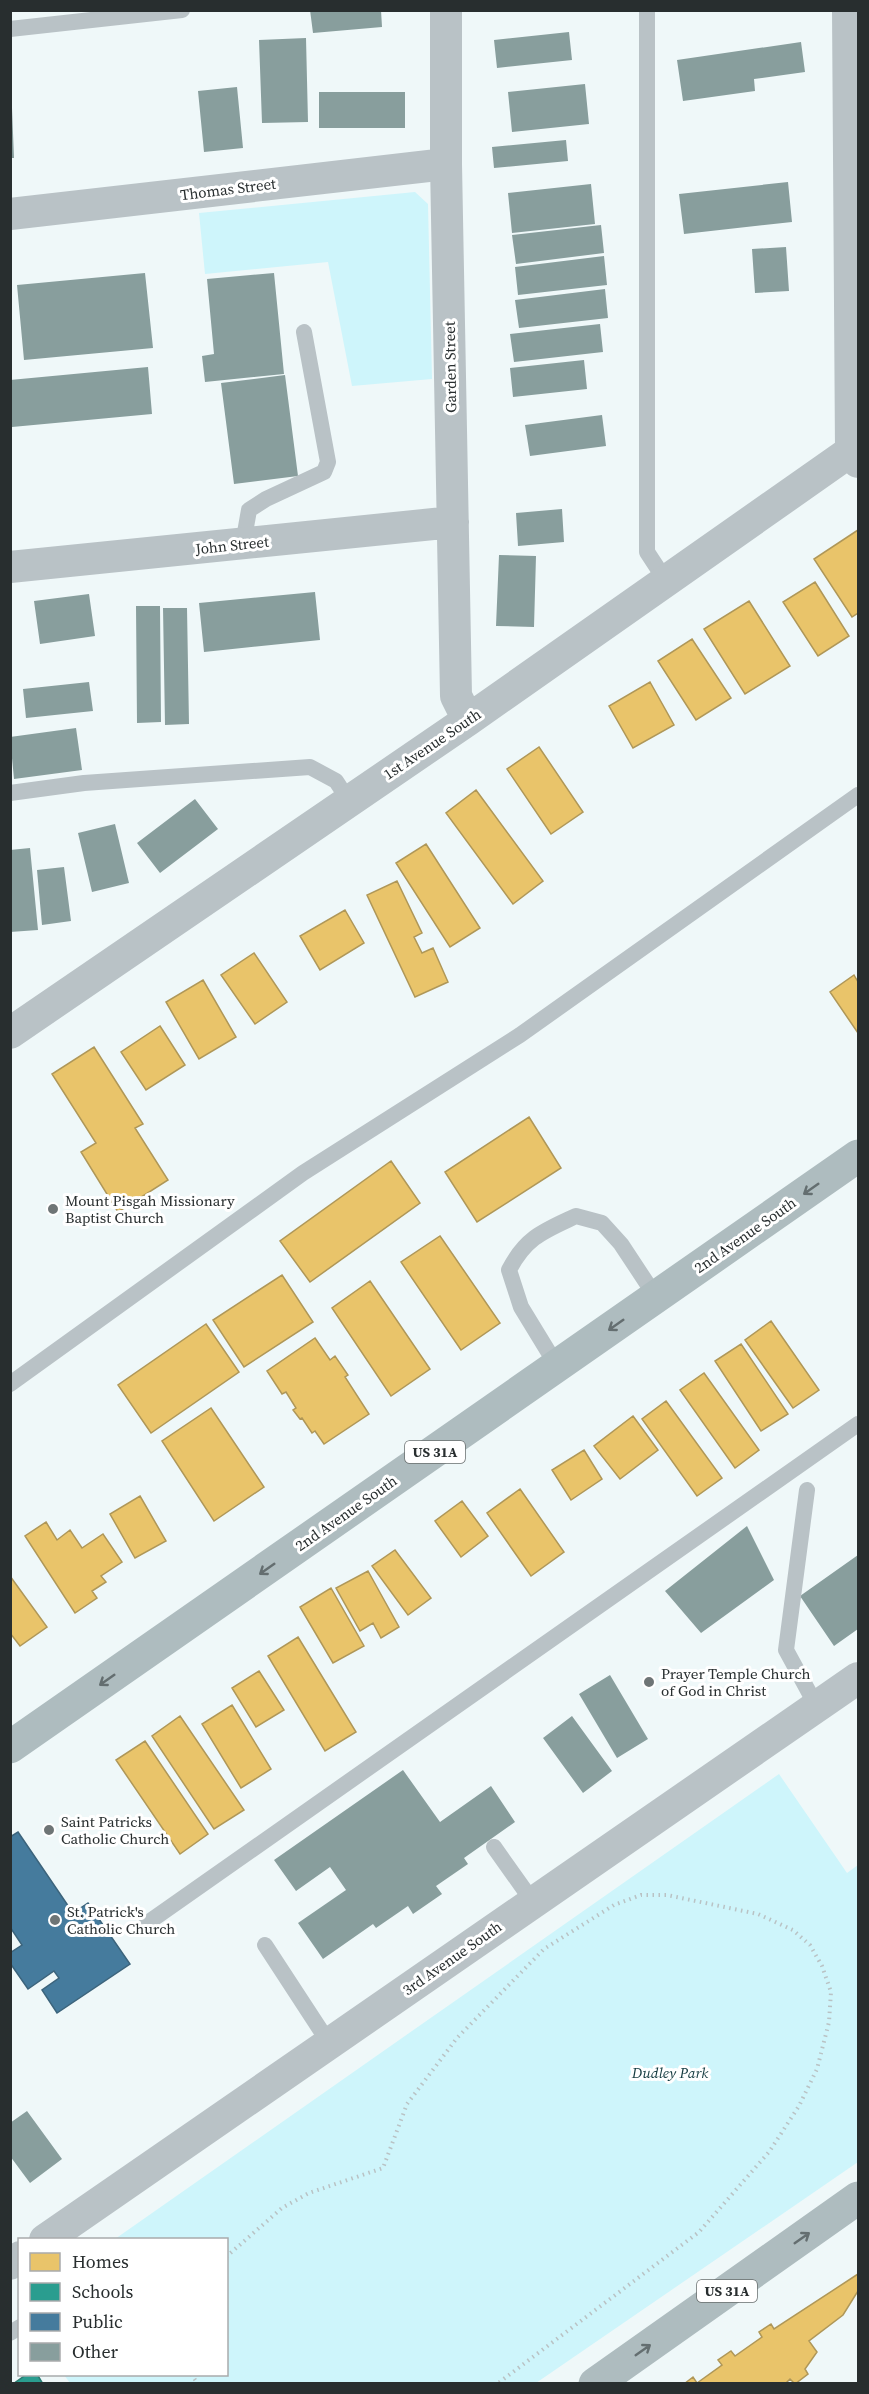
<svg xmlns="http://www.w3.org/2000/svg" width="869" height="2394" font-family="'Source Serif 4',serif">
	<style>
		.green { fill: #cef5fb }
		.homes { fill: #e9c46a; stroke: #af9758; stroke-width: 1.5 }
		.schools { fill: #2a9d8f; stroke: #297c72; stroke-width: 1.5 }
		.public { fill: #457b9d; stroke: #3c647c; stroke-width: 1.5 }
		.building { fill: #889e9d }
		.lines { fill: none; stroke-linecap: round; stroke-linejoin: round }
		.path { stroke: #b9c2c4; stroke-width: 4; stroke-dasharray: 1.5 4.5; stroke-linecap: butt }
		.service { stroke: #b9c2c6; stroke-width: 16 }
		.minor { stroke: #b9c2c6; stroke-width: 32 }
		.primary { stroke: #aebcbf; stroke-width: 33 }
		.oneway { stroke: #646e70 }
		.poi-dot { fill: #6e7576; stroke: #fff; stroke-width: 2 }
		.labels { text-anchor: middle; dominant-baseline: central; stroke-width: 6; stroke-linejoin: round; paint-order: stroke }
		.shield { fill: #fff; stroke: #686d6d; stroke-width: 1.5 }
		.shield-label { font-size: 14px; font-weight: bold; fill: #282e2f }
		.street-label { font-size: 15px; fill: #282e2f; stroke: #fff }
		.poi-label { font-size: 15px; fill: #282e2f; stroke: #fff; text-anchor: start }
		.park-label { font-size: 15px; font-style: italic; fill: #153c41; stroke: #fff }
	</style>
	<rect width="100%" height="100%" fill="#eff8f9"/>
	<path class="green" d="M415,192L428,204L432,379L352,386L328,262L205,274L199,213Z
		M779,1774L847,1873L858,1865V2162L536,2383H70L64,2375L226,2374V2240L115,2239Z"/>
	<path class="homes" d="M858,530V613L852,617L814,559Z
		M815,582L849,636L818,656L783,602Z
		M749,601L790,666L745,694L704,629Z
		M692,639L731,698L696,720L658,661Z
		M650,682L674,725L633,748L609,706Z
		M539,747L583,812L551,834L507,769Z
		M476,790L543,881L513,904L446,813Z
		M426,844L480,928L450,947L396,863Z
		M397,881L422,933L414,937L422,953L433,948L448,982L415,997L367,895Z
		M345,910L364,943L320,970L300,936Z
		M254,953L287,1002L255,1024L221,975Z
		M854,975L858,982V1033L830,992Z
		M203,980L236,1037L199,1059L166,1002Z
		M160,1026L185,1065L146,1090L121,1052Z
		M94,1047L143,1124L135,1128L168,1180L118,1212L81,1152L96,1143L52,1074Z
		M529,1117L561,1168L477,1222L445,1172Z
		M391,1161L420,1203L310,1282L280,1241Z
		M440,1236L500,1323L461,1350L401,1262Z
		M282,1275L313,1322L244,1367L213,1320Z
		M370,1281L430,1369L391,1396L332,1308Z
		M771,1321L819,1390L793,1408L745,1340Z
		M206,1324L239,1372L151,1433L118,1385Z
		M315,1338L330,1360L335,1356L348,1375L345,1377L369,1414L324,1444L315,1431L312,1433L302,1418L300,1419L293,1410L296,1408L286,1392L282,1394L267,1371Z
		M741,1344L788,1414L761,1431L715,1361Z
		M704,1373L759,1450L735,1468L680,1390Z
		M666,1401L722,1478L697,1496L642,1419Z
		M211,1408L264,1487L214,1521L162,1441Z
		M633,1416L658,1450L620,1479L594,1446Z
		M584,1450L602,1479L571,1500L552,1470Z
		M520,1489L564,1552L531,1576L487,1513Z
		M140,1496L166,1541L135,1558L110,1514Z
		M462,1501L488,1536L461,1557L435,1521Z
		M46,1522L57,1540L70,1530L82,1548L103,1534L122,1562L101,1576L106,1582L92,1591L97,1598L75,1613L25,1536Z
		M395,1550L431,1598L408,1615L372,1566Z
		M368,1571L399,1627L381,1638L373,1623L360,1631L336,1588Z
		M10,1576L47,1627L20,1646L10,1633Z
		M331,1588L364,1646L333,1663L300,1607Z
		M298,1637L356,1732L325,1751L268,1656Z
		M259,1671L284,1710L256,1727L232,1688Z
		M232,1705L271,1769L241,1788L202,1724Z
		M180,1716L244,1810L214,1829L152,1736Z
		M145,1741L208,1834L180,1854L116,1760Z
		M858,2274V2291L843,2315L809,2341L817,2352L805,2369L808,2374L795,2384L790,2379L785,2384H684L693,2377L697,2383L722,2365L718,2360L731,2351L735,2356L762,2337L759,2332L771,2324L774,2329Z"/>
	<path class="schools" d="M27,2374H37L43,2384H13Z"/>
	<path class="public" d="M18,1832L73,1913L88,1903L130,1964L57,2013L42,1990L59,1978L54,1971L28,1989L10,1963V1953L22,1945L10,1927V1837Z"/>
	<path class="building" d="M310,10H381L382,27L313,33Z
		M569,32L572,60L497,68L494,40Z
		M306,38L308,122L262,123L259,40Z
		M801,42L805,72L754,79L755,91L683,101L677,60Z
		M585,84L589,124L512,132L508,92Z
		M237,87L243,148L204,152L198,91Z
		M319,92H405V128H319Z
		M10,108H12L14,158H10Z
		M566,140L568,161L494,168L492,147Z
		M788,182L792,222L684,234L679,194Z
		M591,184L595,224L512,233L508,193Z
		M601,225L604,253L516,264L512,235Z
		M786,247L789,291L755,293L752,249Z
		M604,256L607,285L518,295L515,267Z
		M145,273L153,348L24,360L17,285Z
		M274,273L284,374L205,382L202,356L214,354L207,279Z
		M605,289L608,318L519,328L515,300Z
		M600,324L603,352L514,362L510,334Z
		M584,360L587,389L513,397L510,368Z
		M148,367L152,414L12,427L10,380Z
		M285,375L298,476L234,484L221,383Z
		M602,415L606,446L530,456L525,425Z
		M562,509L564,542L518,546L516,513Z
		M499,555L536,556L534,627L496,626Z
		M315,592L320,640L204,652L199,603Z
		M89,594L95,636L40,644L34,601Z
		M136,606H160L161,722L137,723Z
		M163,608H187L189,724L165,725Z
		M89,682L93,711L26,718L23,689Z
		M76,728L82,770L14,779L10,737Z
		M195,799L218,829L160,873L137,843Z
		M115,824L129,883L92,892L78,833Z
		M30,848L38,930L10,932V850Z
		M64,867L71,921L42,925L37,870Z
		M747,1526L774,1580L701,1633L665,1591Z
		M858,1555V1629L834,1646L800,1596Z
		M610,1675L648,1739L617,1758L579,1694Z
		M572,1716L612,1771L583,1793L543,1738Z
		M403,1770L440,1822L491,1786L515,1822L464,1858L468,1864L436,1886L442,1894L413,1914L408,1906L376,1928L373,1924L323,1959L298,1923L346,1890L330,1867L296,1891L274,1860Z
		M27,2111L62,2159L30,2183L10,2156V2123Z"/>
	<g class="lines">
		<path class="path" d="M226,2257L282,2208L309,2193L383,2168L407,2104L457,2038L544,1949L614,1905L641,1895H667L758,1914L793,1930L810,1945L822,1966L831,1992L829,2022L817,2069L799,2106L769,2152L699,2232L497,2384
			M191,2374L198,2384"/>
		<path class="service" d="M647,10V552L666,581
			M10,29L182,10
			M243,544L249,510L266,499L324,472L328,462L304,332
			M10,793L84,783L310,767L336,781L349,801
			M557,1366L521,1307L509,1270C526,1237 544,1231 576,1216L602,1223L621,1244L656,1297
			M10,1384L303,1173L520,1035L858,795
			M807,1490L786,1650L817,1707
			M494,1847L533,1902
			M146,1924L858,1424
			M265,1945L329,2043
			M10,2333L20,2327"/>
		<path class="minor" d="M446,10V164L456,696L468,720
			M848,10L851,451L858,462
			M10,214L446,164
			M10,567L453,522
			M10,1033L468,720L851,451
			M45,2240L858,1678
			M10,2264L20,2257"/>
		<path class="primary" d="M10,1747L858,1156
			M595,2384L858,2198"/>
	</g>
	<defs><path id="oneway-shaft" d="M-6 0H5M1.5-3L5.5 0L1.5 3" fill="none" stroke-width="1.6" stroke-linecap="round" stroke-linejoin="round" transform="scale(1.5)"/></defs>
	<g class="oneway">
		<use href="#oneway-shaft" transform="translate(811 1189) rotate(145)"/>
		<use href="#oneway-shaft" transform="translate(616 1325) rotate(145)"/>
		<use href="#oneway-shaft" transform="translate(267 1569) rotate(145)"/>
		<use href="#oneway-shaft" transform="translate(107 1680) rotate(145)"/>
		<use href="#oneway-shaft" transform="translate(802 2238) rotate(-35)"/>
		<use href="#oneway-shaft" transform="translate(643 2350) rotate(-35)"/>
	</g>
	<g class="poi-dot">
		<circle cx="53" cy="1209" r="6"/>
		<circle cx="649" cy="1682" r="6"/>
		<circle cx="49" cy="1830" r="6"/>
		<circle cx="55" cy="1920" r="6"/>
	</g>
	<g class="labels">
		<g class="shield">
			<rect x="405" y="1441" width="60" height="22" rx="4.5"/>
			<rect x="697" y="2280" width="60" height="22" rx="4.5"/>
		</g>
		<g class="shield-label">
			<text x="435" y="1452">US 31A</text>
			<text x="727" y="2291">US 31A</text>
		</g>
		<g class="street-label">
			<text transform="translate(228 189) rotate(-7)">Thomas Street</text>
			<text transform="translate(450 367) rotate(-91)">Garden Street</text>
			<text transform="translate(232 545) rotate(-6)">John Street</text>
			<text transform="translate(432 744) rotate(-34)">1st Avenue South</text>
			<text transform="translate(745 1235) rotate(-35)">2nd Avenue South</text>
			<text transform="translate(346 1513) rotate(-35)">2nd Avenue South</text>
			<text transform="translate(452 1958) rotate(-35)">3rd Avenue South</text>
		</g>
		<g class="poi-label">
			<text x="65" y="1200">Mount Pisgah Missionary<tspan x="65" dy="17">Baptist Church</tspan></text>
			<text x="661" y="1673">Prayer Temple Church<tspan x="661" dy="17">of God in Christ</tspan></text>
			<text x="61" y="1821">Saint Patricks<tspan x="61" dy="17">Catholic Church</tspan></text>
			<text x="67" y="1911">St. Patrick's<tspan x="67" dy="17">Catholic Church</tspan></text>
		</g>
		<g class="park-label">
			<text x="670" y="2072">Dudley Park</text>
		</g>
	</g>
	<rect width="869" height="2394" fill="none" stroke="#282e2f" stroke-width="24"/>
	<rect x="18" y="2238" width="210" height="138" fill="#ffffff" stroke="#a9abac" stroke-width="1.5"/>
	<rect x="30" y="2253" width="30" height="18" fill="#e9c46a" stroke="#a9abac" stroke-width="1.5"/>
	<text x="72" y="2268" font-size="18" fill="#282e2f">Homes</text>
	<rect x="30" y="2283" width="30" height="18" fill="#2a9d8f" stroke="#a9abac" stroke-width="1.5"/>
	<text x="72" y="2298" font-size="18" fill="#282e2f">Schools</text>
	<rect x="30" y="2313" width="30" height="18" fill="#457b9d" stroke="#a9abac" stroke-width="1.5"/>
	<text x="72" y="2328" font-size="18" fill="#282e2f">Public</text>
	<rect x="30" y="2343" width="30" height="18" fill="#889e9d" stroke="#a9abac" stroke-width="1.5"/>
	<text x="72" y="2358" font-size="18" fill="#282e2f">Other</text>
</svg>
